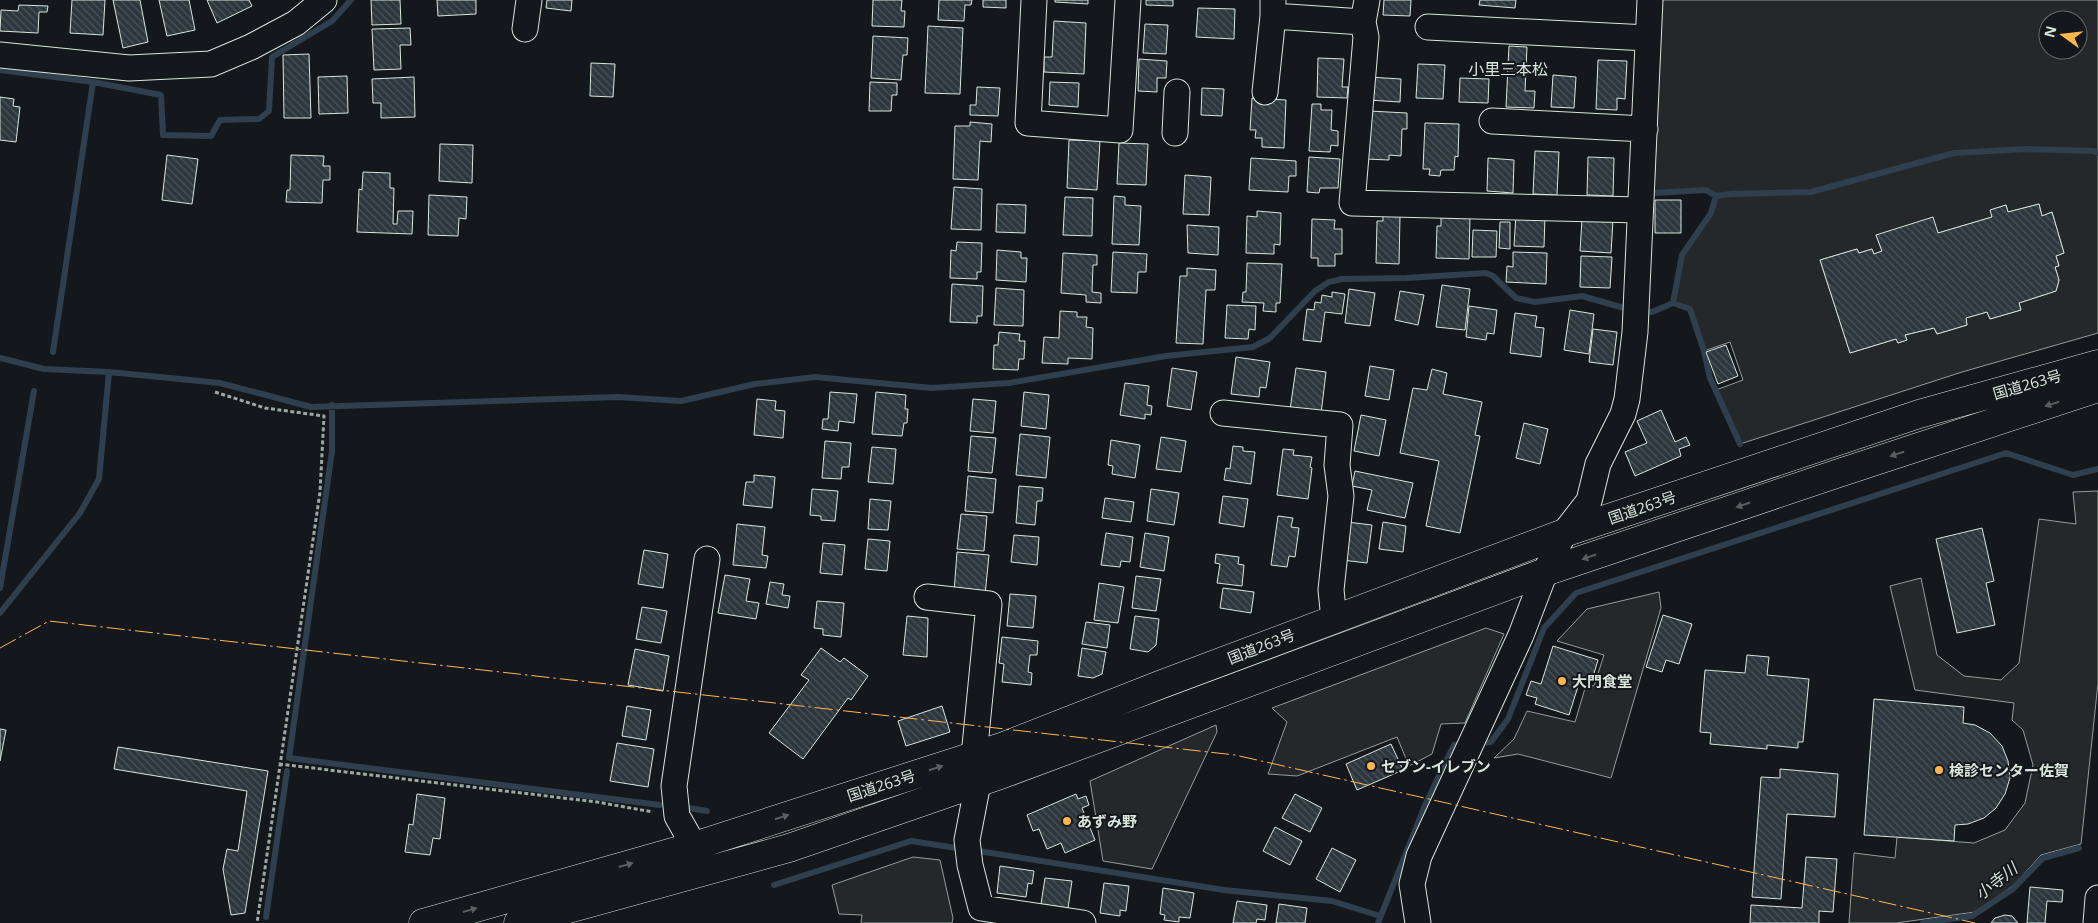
<svg xmlns="http://www.w3.org/2000/svg" width="2098" height="923" font-family="'Open Sans','Noto Sans JP',sans-serif">
	<style>
		.parking { fill: #24282b; stroke: #939e99; fill-rule: evenodd }
		.lines { fill: none; stroke-linecap: round; stroke-linejoin: round }
		.stream { stroke: #2f3f4d; stroke-width: 6 }
		.building { fill: url(#building-back-hatch); stroke: #d8e6dc }
		.minor-casing { stroke: #d8e6dc; stroke-width: 27 }
		.highway-casing { stroke: #d8e6dc; stroke-width: 29 }
		.path { stroke: #9da8a2; stroke-width: 3; stroke-dasharray: 4 2.5; stroke-linecap: butt }
		.minor { stroke: #14181c; stroke-width: 25 }
		.highway { stroke: #14181c; stroke-width: 28 }
		.power { stroke: #ffb74d; stroke-width: 1; stroke-dasharray: 18 4 2.5 4; stroke-linecap: butt }
		.oneway { fill: #59605f }
		.poi-dot { fill: #ffb74d; stroke: #14181c; stroke-width: 2 }
		.labels { text-anchor: middle; dominant-baseline: central; stroke-width: 4; stroke-linejoin: round; paint-order: stroke }
		.street-label { font-size: 15px; fill: #d8e6dc; stroke: #14181c }
		.poi-label { font-size: 15px; font-weight: bold; fill: #d8e6dc; stroke: #14181c; text-anchor: start }
		.neighbourhood-label { font-size: 16px; fill: #d8e6dc; stroke: #14181c }
		.water-label { font-size: 16px; font-style: italic; fill: #d8e6dc; stroke: #14181c }
	</style>
	<defs>
		<pattern id="building-back-hatch" width="6" height="6" patternUnits="userSpaceOnUse" patternTransform="scale(1.25)"><rect width="6" height="6" fill="#2c363c"/><path d="M-1 5l2 2M0 0l6 6M5-1l2 2" fill="none" stroke="#4a5358"/></pattern>
	</defs>
	<rect width="100%" height="100%" fill="#14181c"/>
	<path class="parking" d="M1662,0H2098V333L1962,372L1740,444L1716,390L1743,380L1730,342L1704,351L1690,309L1673,303L1682,255L1711,213L1716,196L1706,190L1654,193ZM2048,20H2078V50H2048ZM2039,204L2042,216L2052,212L2064,253L2056,256L2059,265L2055,267L2059,280L2056,291L2019,303L2021,310L1990,319L1987,312L1966,318L1967,325L1937,334L1934,328L1905,335L1907,340L1898,343L1896,339L1850,353L1820,260L1857,249L1859,253L1872,249L1874,254L1882,251L1876,235L1938,233L1992,217L1991,210L2006,205L2008,212Z
		M2098,491V683L2081,844L2041,855L2014,885L1975,912L1896,923H1849L1854,853L1895,858L1897,837L1974,843L2005,830L2025,803L2033,765L2023,730L2012,720L2014,703L1915,690L1890,586L1921,578L1937,655L1964,676L2001,680L2019,663L2039,519L2076,524L2073,492Z
		M1659,592L1661,608L1611,778L1518,754L1494,758L1514,739L1527,711L1575,722L1586,685L1594,686L1604,655L1557,641L1587,609Z
		M1486,628L1504,634L1465,723L1441,724L1432,754L1409,766L1397,737L1297,776L1268,774L1287,722L1272,708Z
		M1216,725L1217,732L1152,869L1103,861L1090,781Z
		M913,857L940,860L953,918L952,923H861L862,915L839,914L832,885Z"/>
	<g class="lines">
		<path class="stream" d="M0,70L93,82L161,95L163,135L211,136L220,120L259,119L269,111L272,57L332,21L351,0
			M1654,193L1706,190L1716,196L1731,194L1811,192L1954,153L2027,149L2094,151L2098,153
			M1673,303L1690,309L1704,351L1710,378L1740,444
			M1641,311L1652,312L1673,303L1682,255L1711,213L1716,196
			M53,352L93,82
			M0,358L44,369L109,372
			M332,405V451L289,758L660,805
			M0,588L34,391
			M0,613L80,513L99,479L109,372L220,383L311,407L618,397L681,401L755,384L815,377L932,388L1009,383L1166,356L1253,347L1270,338L1315,291L1329,282L1342,279L1406,278L1486,273L1493,276L1516,298L1535,302L1582,296L1631,310
			M1477,743L1491,742L1508,719L1544,628L1576,593L2006,453L2073,475L2098,469
			M689,808L707,811
			M972,850L1224,890L1332,901L1380,916
			M774,885L911,841L963,849
			M266,917L287,771
			M1378,923L1426,803L1454,745L1464,744
			M1923,923L1972,916L2013,889L2043,858L2079,848"/>
	</g>
	<path class="building" d="M72,0H105L103,35L70,33Z
		M113,0H140L148,42L123,48Z
		M159,0H189L195,30L167,36Z
		M207,0H249L252,6L217,23Z
		M371,0H400L401,24L372,25Z
		M437,0H476V14L438,16Z
		M547,0H572L571,11L546,8Z
		M873,0H902L901,11H905L904,27L872,26Z
		M939,0H972L971,5H965L964,21L938,20Z
		M983,0H1006V8L983,7Z
		M1055,0H1088V4L1055,2Z
		M1146,0H1173V6L1146,5Z
		M1384,0H1411L1410,16L1383,15Z
		M1480,0H1516L1515,8L1479,5Z
		M19,5L48,6L47,12H39L38,33L0,31L1,10L18,11Z
		M1198,8L1235,9L1234,39L1196,37Z
		M1054,21L1086,23L1084,74L1044,72V57H1052Z
		M1145,24L1168,25L1166,54L1143,53Z
		M928,26L963,28L960,94L925,93Z
		M410,28L411,45H400L401,69L374,70L372,29Z
		M873,36L908,38L907,55H903L901,80L871,78Z
		M1509,46L1527,47L1525,91H1535L1534,108L1506,107Z
		M309,54L311,118H284L283,55Z
		M1318,58L1344,59L1342,87H1348L1347,98L1317,97Z
		M1139,59L1167,61L1166,78H1157V92L1138,91Z
		M1598,60L1627,61L1625,99L1617,98V110L1596,109Z
		M591,63L615,64L613,97L590,96Z
		M1418,64L1445,65L1443,99L1416,98Z
		M1553,75L1576,77L1574,108L1551,107Z
		M347,76L348,113L319,114L318,77Z
		M414,77L415,117L381,118V103H373L372,79Z
		M1369,77L1401,79L1400,102L1368,100Z
		M1460,78L1489,79L1488,103L1459,102Z
		M870,82L897,83V95H892L891,111H869Z
		M1050,82L1079,83L1078,107L1049,105Z
		M977,87L1000,88L998,116L970,115V105H976Z
		M1202,88L1224,89L1222,116L1201,115Z
		M0,97L14,99L13,106L20,107L16,142L0,140Z
		M1252,98L1286,100L1284,148L1262,147V138H1255L1256,130H1250Z
		M1312,104H1321V110H1332L1331,130L1338,131V146L1331,145L1330,152L1309,151Z
		M1369,111L1407,113V129H1402L1401,156L1389,155V160L1366,159Z
		M970,122L992,124L991,142L980,141L978,180L953,179L955,126H970Z
		M1425,123L1459,124L1458,157L1455,156L1454,170H1441L1440,176L1429,175L1430,169H1423Z
		M1069,140L1100,141L1097,190L1067,188Z
		M1119,143L1148,144L1146,185L1117,184Z
		M440,144L473,145L472,183L439,181Z
		M1535,151L1559,152L1557,195L1533,194Z
		M167,155L198,159L192,204L162,200Z
		M291,155L324,156L323,166H330V180H323L322,203L286,202L287,190H290Z
		M1309,157L1340,159L1338,188H1320L1319,193L1307,192Z
		M1588,157L1614,158L1613,196L1587,195Z
		M1251,158L1296,161V176H1289L1288,192L1249,190Z
		M1488,158L1514,160L1513,193L1487,191Z
		M363,172L390,173V188H394L393,224H397L398,211H413L412,234L357,232L359,189L362,190Z
		M1185,175L1211,177L1209,215L1183,214Z
		M954,187L982,189L981,230L951,229Z
		M429,195L467,197L466,219L459,218L458,236L428,235Z
		M1114,196L1125,197V205L1141,206L1139,245L1112,244Z
		M1065,197L1093,198L1092,236L1063,235Z
		M1655,200H1681V233H1655Z
		M997,204L1026,205L1025,233L996,232Z
		M2039,204L2042,216L2052,212L2064,253L2056,256L2059,266L2055,267L2059,280L2056,291L2019,303L2021,310L1990,319L1987,312L1966,318L1967,325L1937,334L1934,328L1905,335L1907,340L1898,343L1896,339L1850,353L1820,260L1857,249L1859,253L1872,249L1874,254L1882,251L1876,235L1933,217L1938,233L1992,217L1990,210L2006,205L2008,212Z
		M1257,211L1281,213L1280,245L1274,244V254L1246,253L1247,216L1257,217Z
		M1441,213L1470,214L1469,259L1436,258L1437,226H1441Z
		M1516,214L1545,216L1544,247L1514,246Z
		M1383,216H1400L1399,264L1376,263L1377,221H1383Z
		M1312,219L1335,220L1334,229H1342V254H1335V266H1318V258H1311Z
		M1582,219L1613,220L1611,253L1580,251Z
		M1500,222H1510V249L1499,248Z
		M1187,225L1219,227L1218,255L1188,253Z
		M1473,230L1497,231L1496,257H1472Z
		M957,242L982,243L981,272H977V279L950,278L951,250L956,251Z
		M997,250L1021,252V258H1027L1026,282L996,280Z
		M1113,252L1147,254L1146,272H1138L1137,293L1111,292Z
		M1513,252L1547,253L1546,284L1506,282L1507,266L1513,267Z
		M1063,253L1097,255V265H1093L1092,292L1101,293V303L1086,302V295L1061,293Z
		M1581,256L1612,257L1610,288L1580,287Z
		M1247,263L1282,264L1280,303H1276V312L1263,311L1264,303L1242,302L1243,292H1246Z
		M1187,268L1216,270L1215,290H1206L1203,344L1176,343L1180,276H1187Z
		M952,284L983,286L982,316H977V323L950,322Z
		M1442,285L1470,289L1465,330L1436,327Z
		M996,288L1024,290L1023,326L994,325Z
		M1349,289L1375,293L1370,326L1345,323Z
		M1400,291L1424,295L1418,325L1395,320Z
		M1332,292L1345,294L1342,314L1325,312L1321,342L1303,340L1307,309L1314,310L1315,302L1321,303L1322,295L1332,297Z
		M1227,305L1256,306L1255,330L1249,329L1248,339L1225,338Z
		M1469,306L1497,310L1494,334L1487,333L1486,340L1466,337Z
		M1570,310L1594,314L1589,354L1564,350Z
		M1060,311L1077,312V317H1087L1086,327L1093,328L1092,359L1068,358V364L1042,363L1044,337L1059,338Z
		M1515,313L1537,316L1535,327L1544,328L1541,357L1510,353Z
		M1593,329L1617,332L1613,365L1589,362Z
		M999,332L1020,334L1019,341H1025L1024,359H1019L1018,370L993,369L994,345H998Z
		M1726,345L1738,376L1718,384L1706,352Z
		M1236,357L1270,362L1266,388L1260,387L1259,397L1231,394Z
		M1370,366L1394,370L1389,400L1365,396Z
		M1172,368L1197,372L1191,410L1167,406Z
		M1296,368L1326,372L1321,414L1290,410Z
		M1432,369L1447,373L1443,394L1482,402L1475,435L1480,436L1460,533L1426,526L1439,461L1400,453L1413,388L1427,390Z
		M1125,383L1149,386L1147,405L1152,406L1151,415L1145,414V419L1120,415Z
		M830,392L857,394L854,423L839,421L838,431L822,429L823,419H828Z
		M876,392L906,395L905,409H908L907,423H904L902,436L872,434Z
		M1024,392L1049,395L1046,429L1021,426Z
		M757,399L776,401L775,410L785,411L783,438L754,435Z
		M973,399L996,401L993,433L970,431Z
		M1661,410L1675,442L1686,437L1690,445L1679,449L1681,456L1635,476L1625,452L1647,443L1637,421Z
		M1361,415L1386,420L1379,456L1354,451Z
		M1524,423L1548,429L1540,464L1516,458Z
		M1020,434L1050,437L1046,478L1016,475Z
		M971,436L996,438L992,473L968,471Z
		M1161,437L1186,441L1181,472L1156,469Z
		M1111,440L1140,445L1135,478L1112,474L1113,466L1108,465Z
		M825,441L851,443L849,467H842L841,479L822,478Z
		M1233,446L1243,447V451L1255,452L1251,484L1224,480L1226,468L1230,469Z
		M872,447L896,449L893,484L868,482Z
		M1283,449L1294,450L1293,455L1312,457L1310,467L1312,468L1308,499L1277,495Z
		M1355,471L1413,483L1405,518L1367,510L1372,490L1352,486Z
		M754,475L775,477L772,508L743,505L746,482H754Z
		M968,476L996,479L993,513L965,511Z
		M1019,486L1043,488L1042,501H1037L1035,525L1016,523Z
		M812,489L838,491L835,521L821,520V516L810,515Z
		M1151,489L1179,493L1174,525L1147,521Z
		M1223,496L1248,499L1244,527L1219,523Z
		M1105,498L1134,502L1131,522L1102,518Z
		M870,499L891,501L888,530L868,529Z
		M961,514L987,516L984,551L957,549Z
		M1278,516L1293,518L1291,527L1299,528L1295,557L1289,556L1287,567L1271,565Z
		M1347,522L1372,525L1367,563L1342,560Z
		M1383,522L1406,526L1403,552L1379,549Z
		M737,524L765,527L762,555L768,556L766,568L733,565Z
		M1982,528L1994,581L1986,583L1995,625L1957,633L1936,539Z
		M1106,533L1133,537L1130,562L1121,561L1120,567L1101,565Z
		M1145,533L1169,537L1164,571L1140,567Z
		M1014,535L1039,537L1037,565L1011,562Z
		M868,539L890,541L887,571L865,569Z
		M823,543L845,545L842,575L820,573Z
		M644,550L668,554L663,588L638,584Z
		M957,552L989,555L985,595L954,592Z
		M1216,554L1239,557L1238,564L1244,565L1242,586L1217,583L1220,564L1215,563Z
		M725,575L750,579L746,601L759,603L756,619L718,613Z
		M1136,576L1161,579L1156,611L1132,608Z
		M770,582L784,584L782,595L790,596L788,608L766,604Z
		M1099,583L1124,587L1118,623L1094,620Z
		M1223,588L1254,592L1251,613L1220,608Z
		M1010,594L1036,596L1033,628L1007,626Z
		M817,601L844,603L841,637L823,635V629L814,628Z
		M642,607L667,611L661,643L636,639Z
		M1663,615L1692,624L1679,664L1666,660L1662,672L1646,667Z
		M907,616L928,618L927,657L903,655Z
		M1135,616L1159,619L1156,645L1148,652L1130,649Z
		M1086,622L1110,625L1107,648L1082,644Z
		M1002,637L1038,641L1037,655H1030L1028,672L1032,673L1031,685L1002,682L1004,664L999,663Z
		M1553,646L1598,660L1592,680L1581,677L1569,715L1535,704L1537,698L1526,695L1531,681L1541,684Z
		M821,648L840,662L844,658L868,676L851,700L848,698L803,759L769,733L809,680L801,675Z
		M1082,648L1106,652L1102,674L1093,678L1078,676Z
		M635,649L669,656L663,691L628,685Z
		M1747,655L1769,657L1767,675L1809,679L1803,742H1798V748L1767,745V749L1710,744L1711,733L1700,732L1705,670L1745,673Z
		M1874,699L1964,707L1963,723L1975,725L1990,733L2002,746L2008,761L2010,778L2005,794L1996,808L1984,818L1968,824L1955,825L1954,841L1864,835Z
		M627,706L651,710L646,740L622,736Z
		M942,706L950,732L906,746L898,721Z
		M0,729L6,730L0,761Z
		M617,743L654,749L648,787L610,781Z
		M1391,744L1403,770L1357,790L1346,764Z
		M118,747L268,771L245,913L231,915L223,869L227,849L238,851L247,791L114,769Z
		M1780,769L1838,774L1835,817L1787,814L1781,899L1752,897L1761,777L1780,778Z
		M417,794L445,798L440,839L433,838L430,855L405,852L409,824L413,825Z
		M1076,794L1078,799L1086,796L1089,805L1082,808L1095,840L1065,853L1061,843L1047,849L1039,829L1033,831L1027,815Z
		M1295,794L1322,808L1310,832L1282,818Z
		M1275,827L1302,841L1290,865L1263,851Z
		M1332,848L1356,860L1340,892L1316,879Z
		M1806,857L1837,859L1833,912L1819,911V923H1750L1751,905L1802,908Z
		M1000,866L1034,871L1032,884L1028,883L1026,897L997,893Z
		M1045,878L1072,881L1068,908L1041,904Z
		M1104,883L1129,886L1126,911L1120,910V916L1100,913Z
		M2030,887L2063,890L2062,902L2047,901L2045,923H2027Z
		M1163,888L1194,893L1190,918L1179,917V922L1164,920L1165,915L1160,914Z
		M1237,901L1267,905L1265,920L1257,919L1256,923H1233Z
		M1279,904L1307,908L1305,923H1276Z
		M2005,915L2012,916L2018,923H1991L1995,918Z"/>
	<g class="lines">
		<defs>
			<path id="minor" d="M1034,0L1028,123L1120,130L1128,0
				M1273,0V16L1363,22L1367,0
				M1363,22L1366,37L1352,203L1640,210
				M1428,27L1648,38
				M525,29L529,0
				M0,55L129,68L211,64L251,47L296,23L324,0
				M1265,92L1273,16
				M1492,121L1645,129
				M1175,133L1177,92
				M1223,413L1340,425L1337,465L1341,496L1331,590L1334,619
				M927,597L989,604L974,756
				M978,783L967,840L970,865L981,908L1083,923
				M694,846L677,816L674,786L707,559
				M1418,923L1412,884L1419,856L1521,635L1545,572L1564,533L1589,501L1598,464L1623,414L1627,399L1635,332L1650,0
				M2096,923L2098,898"/>
			<path id="highway" d="M423,923L694,846L1004,746L1162,684L1564,533L1919,414L2098,364
				M518,923L789,848L1003,774L1545,572L1833,475L2098,388"/>
		</defs>
		<use href="#minor" class="minor-casing"/>
		<use href="#highway" class="highway-casing"/>
		<path class="path" d="M215,392L265,408L324,416L320,492L257,923
			M279,764L597,802L653,812"/>
		<use href="#minor" class="minor"/>
		<use href="#highway" class="highway"/>
		<path class="power" d="M0,648L49,621L1235,755L1975,923"/>
	</g>
	<defs><path id="oneway-solid" d="M-6-.8H1V-3.2L6.5 0L1 3.2V.8H-6Z" transform="scale(1.25)"/></defs>
	<g class="oneway">
		<use href="#oneway-solid" transform="translate(2052 404) rotate(162)"/>
		<use href="#oneway-solid" transform="translate(1897 454) rotate(162)"/>
		<use href="#oneway-solid" transform="translate(1743 505) rotate(161)"/>
		<use href="#oneway-solid" transform="translate(1589 557) rotate(161)"/>
		<use href="#oneway-solid" transform="translate(936 768) rotate(-18)"/>
		<use href="#oneway-solid" transform="translate(782 817) rotate(-18)"/>
		<use href="#oneway-solid" transform="translate(626 865) rotate(-16)"/>
		<use href="#oneway-solid" transform="translate(470 910) rotate(-16)"/>
	</g>
	<g class="poi-dot">
		<circle cx="1562" cy="681" r="5"/>
		<circle cx="1371" cy="766" r="5"/>
		<circle cx="1939" cy="770" r="5"/>
		<circle cx="1067" cy="821" r="5"/>
	</g>
	<g class="labels">
		<g class="street-label">
			<text transform="translate(2027 384) rotate(-16)">国道263号</text>
			<text transform="translate(1642 507) rotate(-19)">国道263号</text>
			<text transform="translate(1261 646) rotate(-21)">国道263号</text>
			<text transform="translate(881 785) rotate(-18)">国道263号</text>
		</g>
		<g class="poi-label">
			<text x="1572" y="681">大門食堂</text>
			<text x="1381" y="766">セブン-イレブン</text>
			<text x="1949" y="770">検診センター佐賀</text>
			<text x="1077" y="821">あずみ野</text>
		</g>
		<g class="neighbourhood-label">
			<text x="1508" y="69">小里三本松</text>
		</g>
		<g class="water-label">
			<text transform="translate(1996 881) rotate(-38)">小寺川</text>
		</g>
	</g>
	<g transform="translate(2063 35) rotate(285)"><circle r="24" fill="#14181c" stroke="#626a69"/>
	<path d="M0-4L9 19L0 12L-9 19Z" fill="#ffb74d"/>
	<text y="-8" font-size="14" font-weight="bold" text-anchor="middle" fill="#d8e6dc">N</text>
	</g>
</svg>
